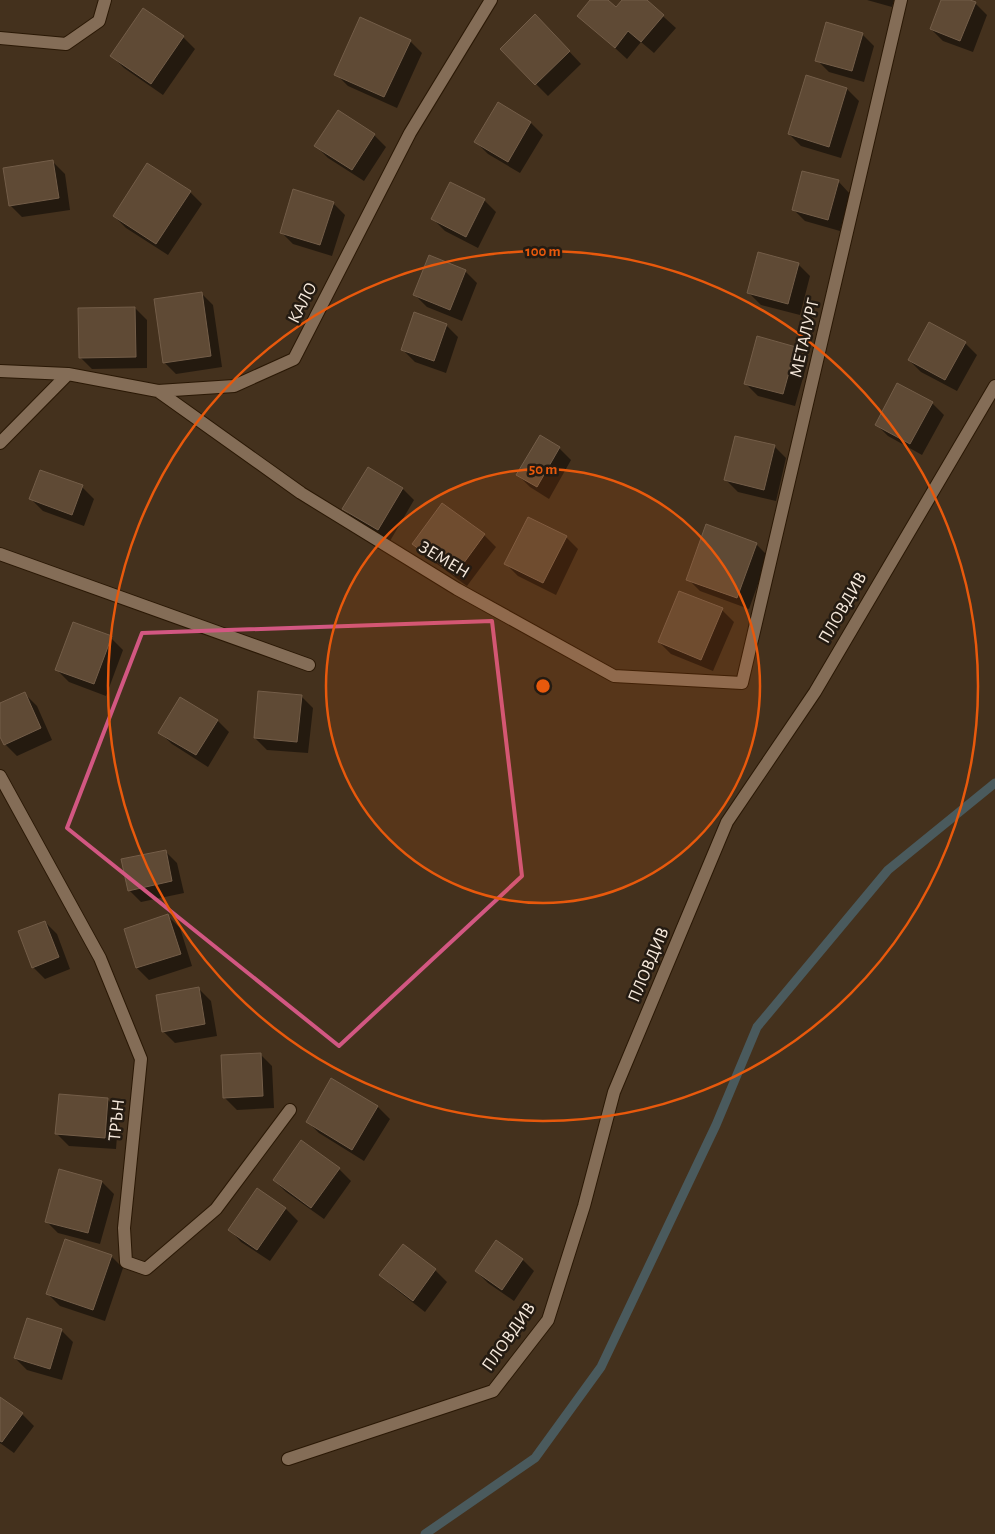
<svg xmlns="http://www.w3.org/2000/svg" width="995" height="1534" font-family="'Alegreya Sans',sans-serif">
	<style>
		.shadow { fill: #0007 }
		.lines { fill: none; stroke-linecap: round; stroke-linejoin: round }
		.stream { stroke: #4a5a5d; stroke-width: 9 }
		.building { fill: #5f4a35; stroke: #735d48 }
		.minor-casing { stroke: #2a1805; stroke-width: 14 }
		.minor { stroke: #846d57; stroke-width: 12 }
		.marked { fill: none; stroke: #d25782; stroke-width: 4; stroke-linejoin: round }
		.ring { fill: none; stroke: #e8590c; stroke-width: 2.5 }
		.labels { text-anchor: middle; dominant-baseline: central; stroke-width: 5; stroke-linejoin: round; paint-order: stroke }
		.street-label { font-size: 18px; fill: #f6e9dc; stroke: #241b12 }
		.centre { fill: #e8590c; stroke: #241b12; stroke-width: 2.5 }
		.ring-label { font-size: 15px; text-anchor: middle; font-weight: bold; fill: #e8590c; stroke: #241b12; stroke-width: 5; stroke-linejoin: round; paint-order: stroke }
	</style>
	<rect width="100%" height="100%" fill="#44311d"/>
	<path class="shadow" d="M592,0H606L617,9L624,0H645L676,28L654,53L641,42L627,59L579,15Z
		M867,0H894L892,7Z
		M943,0H966L975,3L987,15L973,52L943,41L931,29Z
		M144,10L183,37L195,49L163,95L124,68L112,56Z
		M547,28L581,64L548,96L536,84Z
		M862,34L874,46L864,82L829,72L817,60Z
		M410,41L422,53L397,108L348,86L336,74Z
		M847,89L859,101L841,158L801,146L789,134Z
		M498,104L531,123L543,135L520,173L488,154L476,142Z
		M374,135L386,147L364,181L328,158L316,146Z
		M53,162L65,174L70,210L22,217L10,205Z
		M838,181L850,194L840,231L805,221L793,209Z
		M190,192L202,204L168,255L126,228L114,216Z
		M484,200L496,212L478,248L445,231L433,219Z
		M333,203L345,215L332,256L293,244L281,232Z
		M798,264L810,276L800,315L761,305L749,293Z
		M465,271L477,283L462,321L427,307L415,295Z
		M201,293L213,305L222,367L176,374L164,362Z
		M135,308L147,320V368L92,369L80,357Z
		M446,325L458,337L446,373L415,362L403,350Z
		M965,343L977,355L957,391L921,372L909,360Z
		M796,348L808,360L795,406L758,396L746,384Z
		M932,403L944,415L922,455L888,436L876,424Z
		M774,446L786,458L776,501L738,492L726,480Z
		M559,448L571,460L549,499L530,487L518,475Z
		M82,487L94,499L84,526L43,511L31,499Z
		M402,488L414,500L390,541L356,521L344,509Z
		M484,535L496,547L467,586L426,556L414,544Z
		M566,537L578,549L556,595L518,576L506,564Z
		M756,544L768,556L749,609L700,591L688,579Z
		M722,610L734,622L713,671L671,654L659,642Z
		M111,638L123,650L106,696L69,682L57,670Z
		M25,694L37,706L52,740L17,756L5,744L0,733V705Z
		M301,696L313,708L308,753L267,750L255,738Z
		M217,720L229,732L208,767L172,744L160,733Z
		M165,851L177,863L184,893L141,902L129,890Z
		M168,916L180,928L192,966L149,980L137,968L125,930Z
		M45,922L57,934L70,969L45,979L33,967Z
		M199,989L211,1001L217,1036L175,1043L163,1031Z
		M260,1054L272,1066L274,1108L237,1110L225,1098Z
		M332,1080L378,1107L390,1119L364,1161L319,1133L307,1121Z
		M107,1099L119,1111L116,1149L69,1146L57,1134Z
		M339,1169L351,1181L324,1219L286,1192L274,1180Z
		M60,1171L102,1182L114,1194L100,1244L58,1233L46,1221Z
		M258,1189L286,1209L298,1221L270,1261L241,1242L230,1230Z
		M403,1246L435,1270L447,1282L425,1312L393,1287L381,1275Z
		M111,1256L123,1268L105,1321L60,1306L48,1294Z
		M522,1259L534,1271L514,1301L488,1283L476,1271Z
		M61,1330L73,1342L62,1380L27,1370L15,1358Z
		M0,1399L22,1414L34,1426L14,1453L0,1443Z"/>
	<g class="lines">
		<path class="stream" d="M425,1534L535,1458L601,1367L716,1125L757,1027L888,870L995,783"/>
	</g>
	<path class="building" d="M590,0H608L616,7L622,0H647L664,15L641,42L628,31L615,48L577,16Z
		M941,0H970L976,2L960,41L930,29Z
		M143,8L184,36L151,84L110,56Z
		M535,14L570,51L535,85L500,49Z
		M360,17L411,40L384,97L334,75Z
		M826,22L863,33L852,71L815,61Z
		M806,75L847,88L829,147L788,134Z
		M498,102L531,122L508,162L474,142Z
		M338,110L375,134L352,170L314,146Z
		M53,160L59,198L9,206L3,168Z
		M147,163L191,191L156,244L113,216Z
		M802,171L839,180L828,220L792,210Z
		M450,182L485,199L466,237L431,219Z
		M293,189L334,202L320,245L280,233Z
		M758,252L799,263L788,304L747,293Z
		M429,255L466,270L450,310L413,295Z
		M202,292L211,356L163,363L154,299Z
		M135,307L136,357L79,358L78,308Z
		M414,312L447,324L434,361L401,350Z
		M929,322L966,342L945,380L908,360Z
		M757,336L796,347L783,394L744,384Z
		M897,383L933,402L910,444L875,425Z
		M540,435L560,447L537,487L516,475Z
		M735,436L775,445L764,490L724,480Z
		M368,467L403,488L378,530L342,509Z
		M40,470L83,485L72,515L29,499Z
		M442,503L485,534L455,575L412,544Z
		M528,517L567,536L543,583L504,564Z
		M706,524L757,543L737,598L686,580Z
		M679,591L723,608L701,660L658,642Z
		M73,622L112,636L94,684L55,670Z
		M258,691L302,695L297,742L254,738Z
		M25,692L41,728L4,745L0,737V703Z
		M180,697L218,720L196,755L158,733Z
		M166,850L172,881L128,891L121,859Z
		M168,914L181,954L136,968L124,929Z
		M45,921L59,957L32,968L18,931Z
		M199,987L205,1024L162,1032L156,995Z
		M261,1053L263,1096L223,1098L221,1055Z
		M331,1078L378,1106L352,1150L306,1122Z
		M59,1094L108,1098L105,1138L55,1134Z
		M301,1140L340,1168L311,1208L273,1180Z
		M59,1169L102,1181L88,1233L45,1222Z
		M257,1188L286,1208L257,1250L228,1230Z
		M65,1239L112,1255L93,1310L46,1294Z
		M496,1240L523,1259L502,1290L475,1271Z
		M403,1244L436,1269L413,1301L379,1275Z
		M27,1318L62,1329L50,1369L14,1358Z
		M0,1397L23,1413L2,1442L0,1441Z"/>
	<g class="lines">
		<defs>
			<path id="minor" d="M0,38L66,44L99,21L105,0
				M0,371L68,374L158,391L234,386L294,359L410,133L491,0
				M158,391L301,493L457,589L614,676L742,683L901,0
				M0,443L68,374
				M0,554L309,665
				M0,776L100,958L141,1059L124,1228L126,1262L146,1269L216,1209L290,1110
				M288,1459L493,1391L548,1320L584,1206L614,1092L727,822L815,692L995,386"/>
		</defs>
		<use href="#minor" class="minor-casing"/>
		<use href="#minor" class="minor"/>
	</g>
	<path class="marked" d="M492,621L522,876L339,1046L67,828L142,633Z"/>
	<circle cx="543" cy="686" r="217" fill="#e8590c" fill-opacity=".12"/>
	<g class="ring">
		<circle cx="543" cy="686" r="217"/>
		<circle cx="543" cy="686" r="435"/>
	</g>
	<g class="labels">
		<g class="street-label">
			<text transform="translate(303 303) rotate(-63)">КАЛО</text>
			<text transform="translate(805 338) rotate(-77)">МЕТАЛУРГ</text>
			<text transform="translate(444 560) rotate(31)">ЗЕМЕН</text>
			<text transform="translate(843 608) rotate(-60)">ПЛОВДИВ</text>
			<text transform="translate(649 965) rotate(-67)">ПЛОВДИВ</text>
			<text transform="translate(117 1120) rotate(-84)">ТРЪН</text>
			<text transform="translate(509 1337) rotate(-55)">ПЛОВДИВ</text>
		</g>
	</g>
	<circle cx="543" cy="686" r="8" class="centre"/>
	<g class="ring-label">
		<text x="543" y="256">100 m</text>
		<text x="543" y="474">50 m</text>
	</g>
</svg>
